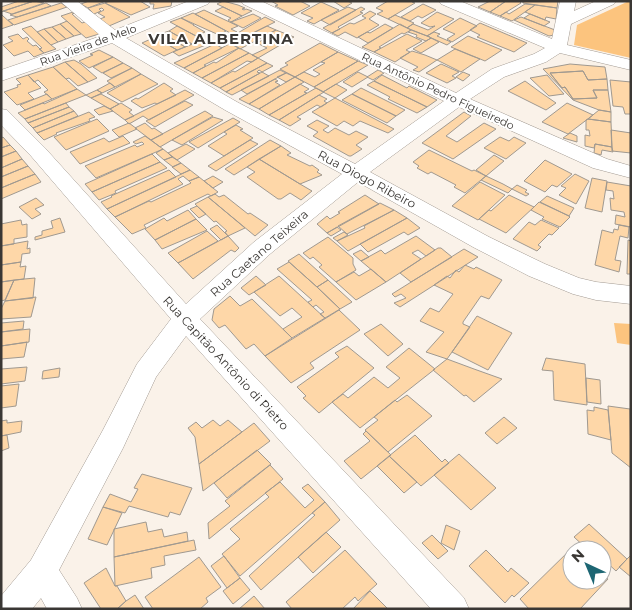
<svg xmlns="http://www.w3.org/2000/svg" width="632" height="610" font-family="Montserrat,sans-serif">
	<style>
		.green { fill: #fcc47e }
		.building { fill: #fed7a8; stroke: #a09990 }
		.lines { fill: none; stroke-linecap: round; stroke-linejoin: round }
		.street-casing { stroke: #a39b93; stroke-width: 1 }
		.street { fill: #fff; fill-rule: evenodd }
		.labels { text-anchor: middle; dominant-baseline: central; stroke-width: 4; stroke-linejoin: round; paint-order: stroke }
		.far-street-label { font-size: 11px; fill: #3a3734; stroke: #fff }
		.street-label { font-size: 12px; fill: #3a3734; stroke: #fff }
		.far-district-label { font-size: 15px; font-weight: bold; letter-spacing: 1px; fill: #3a3734; stroke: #fff }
	</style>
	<rect width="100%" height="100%" fill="#faf2e9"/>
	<path class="green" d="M629,1H631V58L574,45L577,25Z
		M614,323L631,324V345L617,343Z"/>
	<path class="building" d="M19,1H34L1,12V7Z
		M34,1L44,3L12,14L3,11Z
		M89,1H106L88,8L81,4Z
		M109,1H140L150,7L131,15L105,3Z
		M150,1H172L171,6L153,9L154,4H150Z
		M223,1L238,5L245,8L242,9L244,10L246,9L252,11L242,16L217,4Z
		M271,1H300L310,6L293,15L275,6L278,5Z
		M333,1H347L352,3L344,8Z
		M388,1H414L412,2L415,3L388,19L377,14L383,11L376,8Z
		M490,1H506L490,12L478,7Z
		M506,1H519L521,3L500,16L490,12Z
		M523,1H558L557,8L523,3Z
		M321,2L339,10L314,24L307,21L313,18L301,13Z
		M46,3L51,6L17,17L10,15Z
		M61,3L67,7L14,25L8,20Z
		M105,3L130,17L109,26L100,19L105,17L98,13L104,10L102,8L99,9L101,11L94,14L88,8Z
		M423,4L436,10L422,18L418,16L410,21L401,17Z
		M525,4L535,5L512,21L500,16L506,12L509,14Z
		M535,5L557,8L556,19L546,17L545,20L525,12Z
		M223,7L242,16L231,22L228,20L231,18L215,11Z
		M348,7L356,10L330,25L321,20Z
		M361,7L365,9L360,12L363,13L338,27L340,29L332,33L323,28Z
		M204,10L238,26L231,29L237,32L232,34L195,14Z
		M370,11L376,14L369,19L379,25L357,38L345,32L338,36L332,33L350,23L354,24L366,18L362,16Z
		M73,12L75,13L72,14L82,23L85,22L99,34L86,38L61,16Z
		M437,12L454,19L427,36L407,28L413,24L428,30L435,26L430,27L421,23Z
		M193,13L195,14L226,31L219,35L181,18Z
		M1,14L3,16L13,25L1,29Z
		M253,14L261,18L243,28L231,22Z
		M530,14L550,22L544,26L524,18Z
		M395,15L414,23L407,28L388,19Z
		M265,17L275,22L231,44L222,39L234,33L236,34Z
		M521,17L555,30L554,35L549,36L514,20Z
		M181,18L194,25H193L205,32L196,36L170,22Z
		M460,18L477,26L452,42L447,39L455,34L443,29Z
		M67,21L69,23L81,34L74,36L60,24Z
		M480,23L527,43L514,52L477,37L480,35L470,30Z
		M60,24L68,31L74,36L66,39L52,27Z
		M385,24L393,28L368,43L358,37L367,32L370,33Z
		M400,24L411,30L404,34L402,33L379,47L381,48L374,52L362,47Z
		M31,26L51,45L56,49L44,53L39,49L42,48L22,29Z
		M177,26L198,37L202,39L192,44L169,31Z
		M267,26L276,30L240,49L231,44Z
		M52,27L65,38L66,39L58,42L44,29Z
		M44,29L58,42L51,45L37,32Z
		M276,30L294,37L258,58L252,55L267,48L257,43L272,35L270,33Z
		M411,30L430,37L431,38L426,41L416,37L417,35L408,32Z
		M169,31L192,44L185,47L163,33Z
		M434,32L440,34L437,36L451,42L447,45L427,36Z
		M163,33L185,47L177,50L155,37Z
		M18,34L23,39L27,37L29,39L27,41L33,46L36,45L44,53L34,57L28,51L14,56L3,45L13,41L8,37Z
		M407,34L422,41L406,50L410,52L395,62L374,52Z
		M468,36L502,50L485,61L451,47Z
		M155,37L177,50L164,56L142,43Z
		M431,38L439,42L421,53L413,49Z
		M202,40L208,44L179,56L173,52Z
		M231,43L239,48L204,65L206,66L193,73L184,68Z
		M320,43L338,52L295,77L280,69L288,65L285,63Z
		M215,44L222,48L184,68L174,63Z
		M239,48L249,53L202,78L193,73L214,62L216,63Z
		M455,49L472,56L480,59L461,72L437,60Z
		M99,50L113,57L89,68L79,61L93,55L90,54Z
		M412,51L425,55L437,60L419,72L413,70L418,67L400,58Z
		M338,52L358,61L314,87L295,77L304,72L315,77L320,74L313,70L325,63L321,62Z
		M249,53L258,58L252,62L247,61L211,83L202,78Z
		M113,57L123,63L102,73L93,67Z
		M258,58L267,63L220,88L211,83L233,71L235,72Z
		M74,60L81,64L97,78L88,82L65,62Z
		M358,61L368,65L323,92L314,87Z
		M65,62L88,82L78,86L69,78L66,79L53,67Z
		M123,63L132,68L111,78L103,73Z
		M267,63L273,66L262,72L259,70L257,72L260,73L226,92L220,88Z
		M441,64L459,72L452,76L456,78L447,83L426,73Z
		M570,64L605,67L607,79L588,80L583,71L550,73L562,88L565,87L573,99L597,98L593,90H608L611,112L599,110L573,100L543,69Z
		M53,67L66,79L77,89L52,99L44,92L48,90L38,80L34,82L28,75Z
		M132,68L141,74L115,87L107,81Z
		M280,70L286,73L247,94L241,90Z
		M378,70L384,73L373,80L367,77Z
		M583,71L588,80L607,79L608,90H593L597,98L573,99L565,87L562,88L550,73Z
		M262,72L269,76L232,95L226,92Z
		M358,72L368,77L352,87L343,82Z
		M463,72L470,75L463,81L456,77Z
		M286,73L295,77L286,82L277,77Z
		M141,74L158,84L122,102L107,93Z
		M28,75L41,88L28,93L34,99L17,105L4,92L18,87L17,85L21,84L16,79Z
		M382,75L407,88L409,86L437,100L427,107L374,81Z
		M547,75L564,94L549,96L530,78Z
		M295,77L304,82L259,109L249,104Z
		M275,79L278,81L275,82L280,85L249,104L239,99Z
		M610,80L631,82V114H625L623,107L613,106Z
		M374,81L427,107L417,113L388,99L390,97L367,85Z
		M525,81L540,92L556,103L546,110L508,91Z
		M110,83L115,87L102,93L97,90Z
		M164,83L173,89L170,91L176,95L157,104L155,103L142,108L131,101L136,98L138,99Z
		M300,84L309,89L304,92L307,93L269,115L259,109Z
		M336,84L347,90L335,98L323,92Z
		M316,88L324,92L279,120L269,115Z
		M361,88L405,110L396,116L352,94Z
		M77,89L86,95L25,119L18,113L43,103L44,104Z
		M97,90L102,93L91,98L86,95Z
		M185,90L194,95L149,120L143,116L129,124L125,120Z
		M47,94L52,99L25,110L20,105Z
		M101,94L119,104L110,109L91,98Z
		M352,94L396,116L387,123L342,100Z
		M319,95L327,99L324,101L327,103L321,107L317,105L297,117L301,119L290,126L279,120Z
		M335,98L394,129L388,133L360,121L353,126L344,121L337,126L312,112Z
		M185,101L193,105L155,127L146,121Z
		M66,103L69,107L28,123L25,119Z
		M121,103L132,110L129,112L134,116L125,120L110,109Z
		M567,103L593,115L568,134L542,122Z
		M104,106L110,109L113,111L99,115L94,110Z
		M69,107L74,111L33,128L28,123Z
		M599,110L611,112V122L588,119Z
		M74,111L78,116L37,133L33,128Z
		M205,111L213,116L160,147L151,140Z
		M89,112L95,117L89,119L90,121L56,133L57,134L44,140L37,133Z
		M464,112L471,116L446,136L457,142L484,123L496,129L453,159L422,143Z
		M213,117L223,120L182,145L172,140Z
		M233,118L240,122L198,148L189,142Z
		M97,119L109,131L66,150L54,137Z
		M588,119L611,122L612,147L595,144L594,148L585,146V135L590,136L589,130H586V120Z
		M317,120L329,126L323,130L328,133L335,128L349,135L356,131L368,137L356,145L362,149L351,156H349L313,136L318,132L307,126Z
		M129,123L137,129L119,137L112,130Z
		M145,123L152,129L154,128L163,134L151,140L135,128Z
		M236,125L243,129L240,130L253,138L224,156L208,146L227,134L224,132Z
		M611,130L631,133V153L612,151Z
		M570,133L577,136V142L563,138Z
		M123,136L130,143L80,164L70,152L104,138L109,142Z
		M145,136L163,149L96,178L85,166L135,145L137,147L144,144L142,142L136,144L133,142Z
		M3,137L10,145L1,148V138Z
		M500,137L509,141L514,137L526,143L506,159L484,148Z
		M250,140L258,144L216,171L208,166Z
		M270,140L281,146L234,175L225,169Z
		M186,144L195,149L177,160L168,153Z
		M595,144L612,147L613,152L602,150L601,155L594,153Z
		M10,145L16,151L1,157V148Z
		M281,146L291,153L287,155L310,166L312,165L319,170L317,172L322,175L300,184L259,159Z
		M163,149L168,153L172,157L164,160L156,153Z
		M429,150L472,171L474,170L486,176L465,193L454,187L456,185L431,172L428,174L417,168L419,166L413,162Z
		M16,151L22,159L1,168V157Z
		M152,154L160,162L92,192L85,184Z
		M494,155L504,161L486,176L476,170Z
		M172,157L177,160L181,163L173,167L164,160Z
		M22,159L28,166L1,177V168Z
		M259,159L300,184L312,191L301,200L290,193L281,199H278L247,177L255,172L247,167Z
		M545,160L572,174L557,187L552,185L545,192L524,181Z
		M160,162L167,168L115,191L116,193L99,200L92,192Z
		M181,163L190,170L181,174L172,167Z
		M28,166L35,174L1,188V177Z
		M169,170L176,177L107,209L101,202L112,197L111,196Z
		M190,170L199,177L189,181L183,176L178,179L183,184L115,217L107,209Z
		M35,174L41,182L1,199V188Z
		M575,174L589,181L576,204L559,195L566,188L561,186Z
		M213,176L223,182L213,188L204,181Z
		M486,176L503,184L512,189L508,193L481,180Z
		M199,177L218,192L211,196L208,194L144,225L146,228L132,234L115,217L149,201L151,202L191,183L189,181Z
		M592,178L607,181L602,212L585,208Z
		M480,182L505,195L478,220L452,206Z
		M607,182L631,186V227L615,224L616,215L625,217L624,212L611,210L610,198L614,199L613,191L606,190Z
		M517,185L527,190L525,192L529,194L526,196L512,189Z
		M215,194L219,197L224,195L248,214L250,213L268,225L255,236L208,197Z
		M365,195L379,204L327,233L317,224L327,216L330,219L340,213L338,212Z
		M509,195L534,207L506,233L479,219L489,210L491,211Z
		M547,196L574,208L569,216L540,202Z
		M208,197L245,228L228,236L225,232L227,231L216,221L214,222L195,204Z
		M36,198L44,205L35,209L41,214L32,219L19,207Z
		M539,202L569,216L570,217L560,227L542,219L544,217L531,210Z
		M380,203L394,210L347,234L338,226Z
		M197,206L199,208L206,214L199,218L190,209Z
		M188,210L196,219L155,240L145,229L164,218L167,221Z
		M394,210L407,218L348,251L337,241L365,228L364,226Z
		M60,218L65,232L35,240V237L42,235V231L53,228L51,221Z
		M407,218L420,228L408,235L404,232L368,252L360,244Z
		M196,219L207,230L162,249L155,240Z
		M21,220L22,225L27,224V237L14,239V244L1,246V224Z
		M541,220L559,228L552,235L549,234L538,245L541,247L537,251L513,239L529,222L535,225Z
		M217,225L228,236L221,240L210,229Z
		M619,225L629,227L628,238L620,236L615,260L621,261L619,272L595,265L602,230L613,233L614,229L618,230Z
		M337,227L341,230L331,236L327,233Z
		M207,231L218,241L178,263L168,253Z
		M344,232L348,235L337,241L333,238Z
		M228,236L239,248L235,252L231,250L193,279L178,263Z
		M416,236L435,250L426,256L418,250L412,253L421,259L386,282L361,261L381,250L385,254Z
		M328,237L353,258V264L356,270L336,282L319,267L322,265L313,257L310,259L303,253Z
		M628,240L631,241V274H627Z
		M28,241L27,249L30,248V253L22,254L21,262L1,265V246Z
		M438,248H441L452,257L411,282L400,273Z
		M464,249L478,257L400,307L394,303L406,298L401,294L395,297L392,294Z
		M361,250L369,257L361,261L353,254Z
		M299,254L328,280L317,287L288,261Z
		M21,262L20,267L26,266L24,279L1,282V265Z
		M289,262L317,287L340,309L325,318L320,314L324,312L316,305L313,307L308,302L312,300L277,269Z
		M465,265L474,269L476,267L502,280L489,299L481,296L463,322V324L470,327L447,359L426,352L444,332L420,321L430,308L439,312L453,294L434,285L447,276L450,278L456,270L459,272Z
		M371,269L386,282L356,300L336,282L354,272L359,276Z
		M256,276L266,285L249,295L241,288Z
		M279,276L325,318L292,338L283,329L302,317L292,308L280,316L254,292Z
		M35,278L33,298L5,301L14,280Z
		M14,280L5,300L1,301V282Z
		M328,280L352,302L340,309L317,287Z
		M230,296L240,306L252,299L292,338L265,356L254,344L246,349L225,325L219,328L212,320L214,309Z
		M36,297L31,317L1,319V309L5,301Z
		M339,310L360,330L310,363L314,368L291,383L265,356Z
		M477,316L512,333L488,370L452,352Z
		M24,321L23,329L1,332V323Z
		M381,324L403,344L388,356L364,334Z
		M30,329L29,342L1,346V332Z
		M27,342L24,357L1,359V346Z
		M347,346L374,368L319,413L303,398L306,396L297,387L339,357L335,353Z
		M409,348L435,369L360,428L332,402L343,394L348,398L374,377L388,388L400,378L386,367Z
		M546,358L585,364L587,405L554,400L553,371L542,370Z
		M447,359L474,369L502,379L474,402L466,395L464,396L433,370Z
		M27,367L25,381L1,384V369Z
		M60,368L59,377L42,379L43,371Z
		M586,378L600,380L601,404L587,402Z
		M19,384L16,406L1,408V386Z
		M407,395L432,416L388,452L365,430L378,420L374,417L395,400L397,402Z
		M608,406L630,409L631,468L612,453Z
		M594,407L608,410L611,440L588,434L587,410L594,411Z
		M504,417L517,428L497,444L485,433Z
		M7,420V423L22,421L21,432L1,436V421Z
		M213,420L220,426L228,420L242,432L199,464L195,437L188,428L196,422L202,428Z
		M254,423L270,441L203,491L199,464Z
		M366,431L391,455L361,479L344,461L370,441L363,434Z
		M7,435L9,448L1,451V436Z
		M415,435L442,462L445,459L449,463L421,486L389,456Z
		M257,450L271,464L227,498L214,483Z
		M459,454L496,488L471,510L434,475Z
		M389,456L417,482L404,493L377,466Z
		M270,465L283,479L209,539L208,523L230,506L225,501Z
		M142,474L192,488L180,515L170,512L168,517L129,506L125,513L103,507L110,494L131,502L138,489L134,488Z
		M280,482L305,508L314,500L302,488L308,484L325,502L240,576L222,554L240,539L230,529L269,497L265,493Z
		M325,502L340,520L261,590L249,576L315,515L312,513Z
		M103,507L122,513L107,545L88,539Z
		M146,522L148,532L162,529L164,537L187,532L188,541L114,557V529Z
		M589,524L627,559L616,571L602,558V550H588L574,537Z
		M446,525L460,531L454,550L441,543Z
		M326,532L341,547L313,573L298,557Z
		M432,535L448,551L438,559L422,543Z
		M194,540L196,550L164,556L165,565L151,568L152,578L115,586L114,557Z
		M573,547L577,550H572V580H602V573L608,579L580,609H529L520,599Z
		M345,550L377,584L358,601L355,597L342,609H292L286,602Z
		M486,550L508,572L511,568L529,583L514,597L512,595L505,603L469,566Z
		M631,555V577L619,567Z
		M224,556L240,578L227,588L211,566Z
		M199,557L221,587L206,598L208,602L200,609H153L145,597Z
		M106,568L115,586H117L126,601L117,609H101L84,583Z
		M240,578L250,590L233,604L223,591Z
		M370,591L388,609H353Z
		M135,595L144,609H117L126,601Z
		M254,596L265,609H239Z"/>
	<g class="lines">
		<defs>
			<path id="street" d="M60,1H77L115,30L189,1H210L208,4L126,38L237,102L355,164L444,101L243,4L241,1H261L456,93L492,69L534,54L545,48L441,4L439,1H460L552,39L560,1H576L574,11L596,1H616L614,4L571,24L567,45L631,60V70L560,53L546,62L504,77L470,99L607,159L631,166V178L593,168L459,107L370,172L489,237L545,264L579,278L596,282L631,286V304L596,300L573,294L529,276L473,247L358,182L270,254L200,319L464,598L469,609H431L186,336L156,377L123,448L59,570L77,598L82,609H47L41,598L32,609H1V596L31,560L103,430L137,364L171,319L31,156L1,125V109L7,110L45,148L186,304L254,242L342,174L225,110L112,43L1,81V70L101,36Z"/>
		</defs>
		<use href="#street" class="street-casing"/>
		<use href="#street" class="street"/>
	</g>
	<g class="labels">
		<g class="far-street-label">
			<text transform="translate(88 45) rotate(-20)">Rua Vieira de Melo</text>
			<text transform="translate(438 91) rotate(25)">Rua Antônio Pedro Figueiredo</text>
		</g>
		<g class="street-label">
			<text transform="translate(367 179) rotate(28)">Rua Diogo Ribeiro</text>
			<text transform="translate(259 253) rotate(-41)">Rua Caetano Teixeira</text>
			<text transform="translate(226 363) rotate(47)">Rua Capitão Antônio di Pietro</text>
		</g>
		<g class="far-district-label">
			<text x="221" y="38">VILA ALBERTINA</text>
		</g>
	</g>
	<rect width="632" height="610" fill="none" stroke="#3a3734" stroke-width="5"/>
	<g transform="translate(587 565) rotate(316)"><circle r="24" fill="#ffffff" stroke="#b0afae"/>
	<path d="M0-4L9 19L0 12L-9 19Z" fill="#1d6673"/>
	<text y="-8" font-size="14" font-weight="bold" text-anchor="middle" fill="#3a3734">N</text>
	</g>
</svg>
